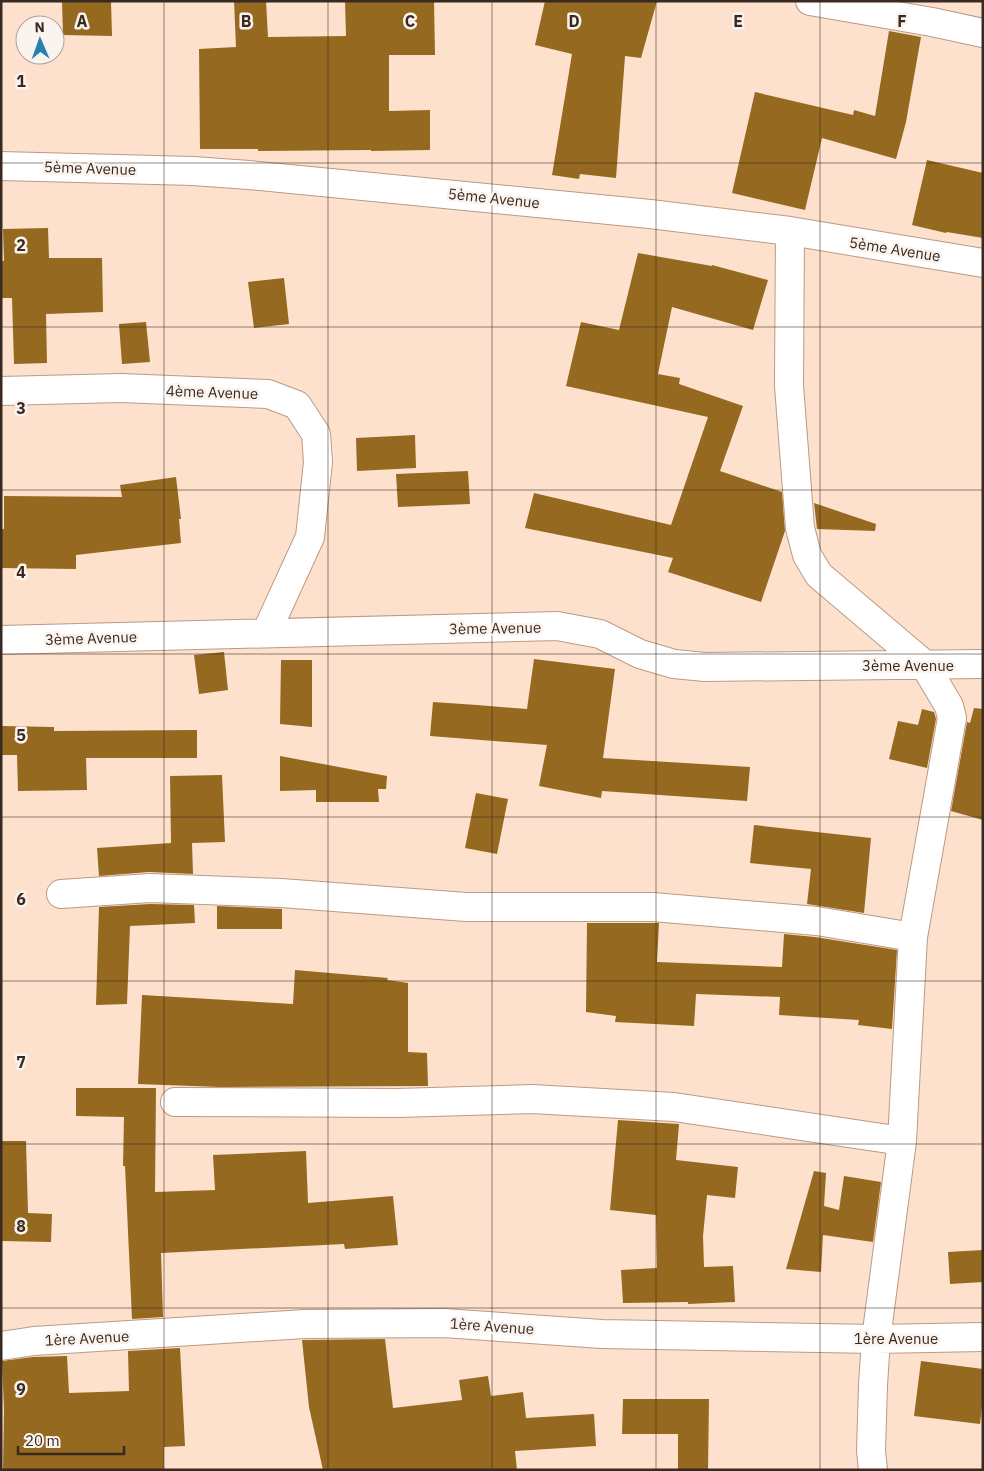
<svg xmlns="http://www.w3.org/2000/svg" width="984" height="1471" font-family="'IBM Plex Sans',sans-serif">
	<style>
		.building { fill: #956920 }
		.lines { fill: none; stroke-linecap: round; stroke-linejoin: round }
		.minor-casing { stroke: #bc9a84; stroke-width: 30 }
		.minor { stroke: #fff; stroke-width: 28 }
		.grid { fill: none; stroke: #382a21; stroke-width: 1; stroke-opacity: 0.55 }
		.labels { text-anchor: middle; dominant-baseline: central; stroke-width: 5; stroke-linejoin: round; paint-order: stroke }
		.street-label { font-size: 15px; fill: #382a21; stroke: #faf3ee }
		.grid-label { font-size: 16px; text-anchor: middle; font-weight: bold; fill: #382a21; stroke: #faf3ee; stroke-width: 5; stroke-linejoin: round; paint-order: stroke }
	</style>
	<rect width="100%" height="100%" fill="#fde1cd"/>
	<path class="building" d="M62,1H111L112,36L63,35Z
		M234,1H266L268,37L346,36L345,1H434L435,55H389V111L430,110V150L371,151V150L258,151V149H200L199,49L236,47Z
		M545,1H657L641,58L625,56L616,178L580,174L579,179L552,175L572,54L535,45Z
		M889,31L921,37L906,122L896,159L822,138L805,210L732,193L755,92L853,115L854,110L875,116Z
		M927,160L983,173V238L947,232L946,233L912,225Z
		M48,228L49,258H102L103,312L46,314L47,363L14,364L12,298H1V261H4L3,229Z
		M638,253L712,266V265L768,280L753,330L672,307L658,374L680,378L679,384L743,406L720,471L782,492L785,531L761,602L668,572L673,558L525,528L534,493L671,525L708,417L566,386L581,322L619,330Z
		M284,278L289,324L254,328L248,282Z
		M146,322L150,362L122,364L119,324Z
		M415,435L416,468L357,471L356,438Z
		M468,471L470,504L398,507L396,474Z
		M176,477L181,519H179L181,543L76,555V569L1,568V529H4V496L122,497L120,485Z
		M814,503L876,524L875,531L817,529Z
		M224,652L228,690L199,694L194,655Z
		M534,659L615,669L603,758L750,767L747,801L602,791L601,798L539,786L547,745L430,736L433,702L477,705V707V705L527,709Z
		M281,660H312V727L280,724Z
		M974,708L983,709V820L951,811L967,722L970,723Z
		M922,709L934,712L936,719L927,768L889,759L898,721L918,725Z
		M1,726L54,727V731L197,730V758H86L87,790L18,791L17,755H1Z
		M280,756L387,776L386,789H378L379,802H316V790L280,791Z
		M222,775L225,842L192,843L193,874L149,872L99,876L97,848L171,843L170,776Z
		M476,793L508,799L497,854L465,848Z
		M754,825L871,838L864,913L807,904L811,869L750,863Z
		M150,904L194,905L195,923L130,926L127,1004L96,1005L99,907Z
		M217,906L282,909V929H217Z
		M587,923H659L657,962L782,967L784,934L815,937L897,950L892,1029L858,1025L859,1020L779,1015L780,997L696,994L694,1026L615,1022L616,1016L586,1012Z
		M295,970L388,978L387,980L408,983V1052L427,1053L428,1086L220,1087L138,1084L142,995L293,1004Z
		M76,1088H156L155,1192L215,1190L213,1155L306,1151L308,1203L393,1196L398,1245L345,1249L344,1244L161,1253L163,1317L132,1319L125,1166H123L124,1117L76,1116Z
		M618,1120L679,1124L676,1160L738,1167L735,1198L707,1195L703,1236L704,1267L733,1266L735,1302L688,1304V1302L623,1303L621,1270L657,1268L656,1215L610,1210Z
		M1,1141H26L28,1213L52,1214L51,1242L1,1241Z
		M814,1171L826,1173L824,1206L839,1210L844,1176L881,1182L873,1242L823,1235L821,1272L786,1269Z
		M983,1250V1282L950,1284L948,1252Z
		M385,1339L393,1408L462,1400L459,1380L488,1376L491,1396L523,1392L526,1418L594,1414L596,1446L515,1451L517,1470H323L309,1407L302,1340Z
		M180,1348L185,1446L164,1447V1470H3L4,1409L2,1361L33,1357L67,1356L69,1393L129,1391L128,1351Z
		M921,1361L983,1369V1397L980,1424L914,1416Z
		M623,1399H709L708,1470H678V1434H622Z"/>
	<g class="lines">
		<defs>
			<path id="minor" d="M810,1L932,22L983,33
				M1,166L193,171L249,175L650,214L790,231L983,263
				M790,231L789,386L800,528L807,555L819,575L924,664L949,706L952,718L913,937L902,1141L876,1339L873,1385L871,1451L873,1470
				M1,391L121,388L268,394L297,405L316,434L318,462L310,537L266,633
				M1,640L557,626L600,634L640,654L674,664L705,667L983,664
				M61,894L150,888L281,893L466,907H653L817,921L913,937
				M175,1102L397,1103L532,1099L674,1107L902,1141
				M1,1346L34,1341L305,1324L444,1323L602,1334L876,1339L983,1337"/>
		</defs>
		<use href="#minor" class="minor-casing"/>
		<use href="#minor" class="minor"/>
	</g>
	<path class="grid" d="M164,1V1470M328,1V1470M492,1V1470M656,1V1470M820,1V1470M1,163H983M1,327H983M1,490H983M1,654H983M1,817H983M1,981H983M1,1144H983M1,1308H983"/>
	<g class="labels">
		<g class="street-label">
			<text transform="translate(90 168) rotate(2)">5ème Avenue</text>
			<text transform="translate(494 198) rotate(6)">5ème Avenue</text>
			<text transform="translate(895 249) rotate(9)">5ème Avenue</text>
			<text transform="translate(212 392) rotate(2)">4ème Avenue</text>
			<text transform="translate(495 628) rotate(-1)">3ème Avenue</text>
			<text transform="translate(91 638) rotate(-2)">3ème Avenue</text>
			<text x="908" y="665">3ème Avenue</text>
			<text transform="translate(492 1326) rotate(4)">1ère Avenue</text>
			<text transform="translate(87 1338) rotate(-3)">1ère Avenue</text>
			<text x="896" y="1338">1ère Avenue</text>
		</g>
	</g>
	<g class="grid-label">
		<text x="82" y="27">A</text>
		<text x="246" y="27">B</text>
		<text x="410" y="27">C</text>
		<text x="574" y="27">D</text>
		<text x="738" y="27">E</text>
		<text x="902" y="27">F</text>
		<text x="21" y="87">1</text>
		<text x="21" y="251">2</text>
		<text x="21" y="414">3</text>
		<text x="21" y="578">4</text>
		<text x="21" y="741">5</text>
		<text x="21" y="905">6</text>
		<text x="21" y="1068">7</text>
		<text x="21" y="1232">8</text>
		<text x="21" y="1395">9</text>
	</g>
	<rect width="984" height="1471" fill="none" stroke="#382a21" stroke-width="5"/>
	<g transform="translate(40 40) rotate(358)"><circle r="24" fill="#faf3ee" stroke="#aca39c"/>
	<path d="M0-4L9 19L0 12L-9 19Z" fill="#2681af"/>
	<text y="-8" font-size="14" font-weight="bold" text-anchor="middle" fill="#382a21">N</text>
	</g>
	<path d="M18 1446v8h106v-8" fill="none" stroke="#382a21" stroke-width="2.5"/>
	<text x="25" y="1446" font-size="15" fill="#382a21" stroke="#faf3ee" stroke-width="4" paint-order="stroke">20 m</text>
</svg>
